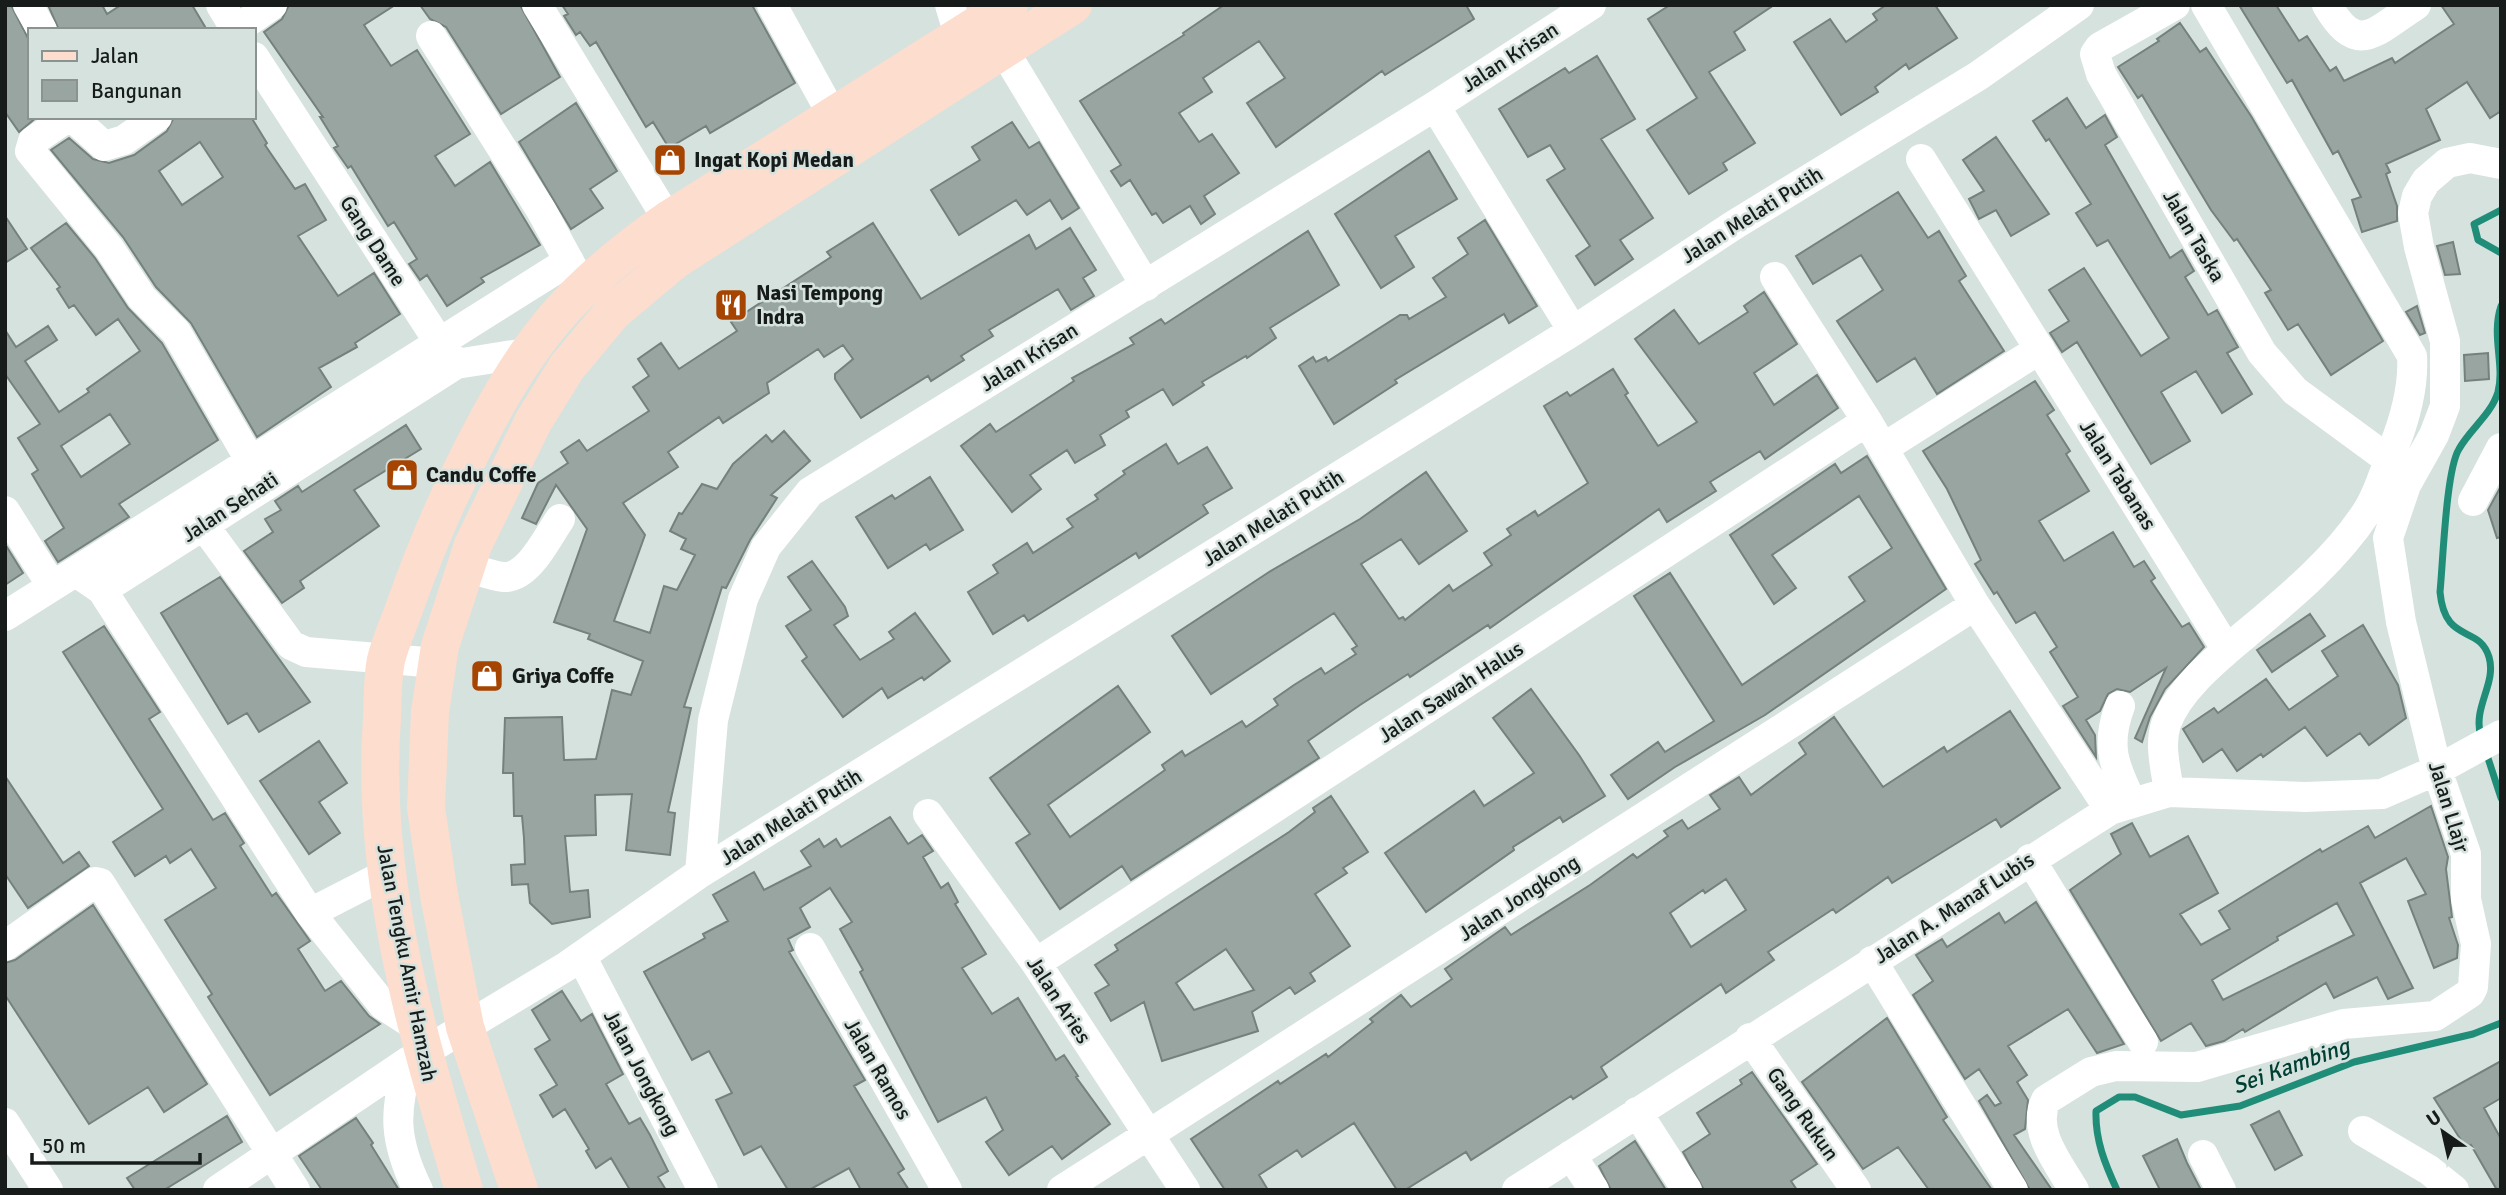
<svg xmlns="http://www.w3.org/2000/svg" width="2506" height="1195" font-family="Signika,sans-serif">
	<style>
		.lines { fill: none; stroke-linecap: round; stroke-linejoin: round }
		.stream { stroke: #208d78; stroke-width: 7 }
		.building { fill: #99a5a1; stroke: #75817d; stroke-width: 2; fill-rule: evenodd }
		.minor { stroke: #fff; stroke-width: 30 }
		.major { stroke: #fdddce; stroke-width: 38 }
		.labels { text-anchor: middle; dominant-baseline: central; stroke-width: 5; stroke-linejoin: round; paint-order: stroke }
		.street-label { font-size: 21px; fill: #171c1a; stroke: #d6e2de }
		.poi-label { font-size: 21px; font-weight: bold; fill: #171c1a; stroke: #d6e2de; text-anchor: start }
		.water-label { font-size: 23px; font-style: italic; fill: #004034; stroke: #d6e2de }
	</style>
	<rect width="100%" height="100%" fill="#d6e2de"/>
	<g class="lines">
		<path class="stream" d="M2501,210L2474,224L2478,240L2501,253
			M2481,737C2472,707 2497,684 2489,657C2479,624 2445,645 2440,592C2443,562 2446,470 2459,449C2470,429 2491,415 2498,392C2505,365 2491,336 2501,306
			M2486,752L2501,798
			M2117,1190C2105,1164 2095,1140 2096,1111L2119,1097H2135L2181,1115L2240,1106L2354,1062L2473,1034L2501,1023"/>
	</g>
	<path class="building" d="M5,5H11L30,42V117H37L19,132L5,112Z
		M48,5H102L107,14L121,5H192L207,30H59Z
		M289,5H395L364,25L391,66L417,50L470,134L435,156L455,186L490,162L540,245L481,278L484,282L447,306L427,275L420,280L409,264L417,259L394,222L388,226L351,166L348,168L334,148L338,146L320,117H323L264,32L282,19Z
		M420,5H520L560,77L501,114L446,27L430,19Z
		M562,5H752L795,83L710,133L706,126L669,148L653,122L646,127L596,42L590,46L580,32L576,35L564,16L568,14Z
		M1224,5H1466L1474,19L1385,75L1382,71L1276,147L1247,103L1285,78L1259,41L1203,78L1212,92L1179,113L1199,142L1212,134L1239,173L1204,196L1215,214L1201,224L1190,206L1163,223L1156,213L1152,215L1130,180L1121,186L1111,171L1121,165L1080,101L1184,35L1183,33Z
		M1670,5H1774L1734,32L1745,50L1709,72L1755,143L1723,163L1727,170L1689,194L1647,130L1697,98L1648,19Z
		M1886,5H1935L1957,38L1909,69L1906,64L1875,87L1878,92L1841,115L1794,42L1830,19L1846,42L1877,20L1873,14Z
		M2239,5H2276L2299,41L2307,36L2330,71L2336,67L2344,81L2392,58L2395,63L2454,24L2441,5H2501V111L2490,118L2467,82L2426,109L2440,140L2386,164L2390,172L2386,174L2397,206V221L2362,232L2352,200L2361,197L2338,151L2333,154L2292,80L2287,83Z
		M2180,23L2200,52L2206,48L2251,116L2383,341L2331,375L2298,324L2288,330L2265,293L2271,290L2237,239L2234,241L2211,210L2142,95L2138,98L2118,67L2159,41L2157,39Z
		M1597,56L1635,119L1601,139L1653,218L1620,240L1633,259L1595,285L1576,256L1590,246L1547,180L1565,169L1550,145L1528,157L1499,109L1565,68L1569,73Z
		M2067,98L2086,128L2105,115L2117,137L2105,145L2170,258L2182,250L2194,271L2185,277L2208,315L2217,310L2238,347L2227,353L2252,394L2222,413L2196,371L2161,392L2190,441L2151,464L2077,342L2062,352L2050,333L2069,321L2049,290L2084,268L2141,356L2169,338L2108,240L2097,246L2076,213L2091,204L2049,139L2046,141L2033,121Z
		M576,103L617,171L590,189L603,208L571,229L519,142Z
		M174,117H251L267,143L265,145L295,189L305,184L326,220L298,236L338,296L374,273L400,314L355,343L357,347L319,368L331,387L257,437L191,323L156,287L123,237L51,150L69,138L93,159L109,163L134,155L167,131ZM200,142L223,177L182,205L159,171Z
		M1012,122L1029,148L1039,142L1079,208L1062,219L1050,200L1027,215L1016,200L959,235L931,190L980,160L972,147Z
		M1996,137L2049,214L2011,236L1996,210L1979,219L1969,199L1984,191L1963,160Z
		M1429,151L1457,199L1395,236L1414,267L1381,288L1335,214Z
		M1898,192L1928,238L1939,231L1966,276L1959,281L2004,351L1937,394L1915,358L1877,382L1837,321L1883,290L1861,255L1813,284L1796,256Z
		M5,216L27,249L5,263Z
		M1485,220L1537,306L1509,323L1504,314L1395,380L1397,383L1334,424L1299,366L1313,357L1316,362L1326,357L1328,361L1400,315H1407L1409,319L1446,297L1433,278L1468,254L1458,238Z
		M66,223L95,258L128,308L162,343L218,440L119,504L129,517L58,562L45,541L64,528L32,474L38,470L18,438L40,424L5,374V330L16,347L48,326L57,340L25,361L59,412L89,392L87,389L140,351L118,319L96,335L74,305L69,308L57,289L60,287L31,248ZM110,414L130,444L81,477L61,446Z
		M873,223L921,299L1029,235L1036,249L1070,228L1096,270L1083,278L1094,296L1071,310L1058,289L989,330L993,336L961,356L964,360L931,381L928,376L861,418L835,379V374L853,359L843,345L824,357L818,349L767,383L769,393L723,423L719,417L668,452L678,467L623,503L645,535L614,621L650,633L664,586L677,590L695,555L681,549L686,539L670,531L679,513L682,514L702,484L717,489L733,464L766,435L772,442L784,431L810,461L771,495L777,498L750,540L726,588L722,587L684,707L691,708L668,812L675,813L670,855L626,850L632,794L595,795L596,835L565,836L570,892L588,890L590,917L552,924L530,903L528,884L512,885L511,865L525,864L524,838L522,816H514L513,773H503L505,718L562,717L564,760L596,759L612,690L631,695L643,661L588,639L590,634L554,622L587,529L556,485L536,524L522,518L538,483L568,463L561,452L579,440L587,451L649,411L633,387L649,376L638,359L661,343L679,369L737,331L731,322L831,257L827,252Z
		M1308,231L1339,285L1270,328L1276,338L1247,358L1246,356L1202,382L1204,385L1173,405L1163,389L1126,411L1129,417L1100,435L1105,445L1075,463L1067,450L1030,475L1041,489L1012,512L961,446L990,424L996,432L1074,381L1072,378L1134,344L1130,338L1161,319L1165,324Z
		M2453,242L2460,274L2445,275L2437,246Z
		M1764,292L1797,344L1754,373L1774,405L1817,375L1838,408L1765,459L1760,451L1710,482L1716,491L1667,522L1659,509L1490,628L1488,625L1410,677L1408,674L1360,705L1308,741L1319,758L1131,880L1122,866L1060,909L1016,843L1030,834L990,778L1118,686L1150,732L1048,805L1070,837L1165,770L1162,765L1182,751L1185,756L1242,721L1246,727L1278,705L1274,699L1294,685L1321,668L1325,674L1356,654L1352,649L1357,646L1334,613L1211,694L1172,636L1269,572L1360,519L1426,472L1467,531L1419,564L1401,539L1361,564L1399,619L1403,617L1405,620L1449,585L1453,591L1492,565L1484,553L1511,535L1507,529L1535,511L1538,516L1588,483L1544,406L1567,392L1570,396L1613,369L1628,393L1625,395L1658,446L1697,422L1635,339L1674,310L1699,344L1748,312L1744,306Z
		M2417,306L2425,333L2420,335L2406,312Z
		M2488,353L2489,379L2465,381L2464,355Z
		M2035,381L2054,410L2047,415L2070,451L2066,454L2089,491L2039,521L2064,561L2113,532L2134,567L2144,561L2155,578L2151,581L2182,627L2189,623L2204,647L2165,689L2150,717L2142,742L2135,738L2166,668L2130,692L2117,689L2108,694L2100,711L2086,720L2095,735L2096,757L2063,706L2078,697L2050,652L2057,647L2035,612L2016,623L1997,592L1994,594L1975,564L1981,560L1947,489L1923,451Z
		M406,425L421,449L354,490L379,526L300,581L304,588L282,603L244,551L273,532L265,519L281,510L275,501L298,486L302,492Z
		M1166,444L1178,464L1207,447L1232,488L1203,505L1208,513L1139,558L1136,553L1028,621L1024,615L993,634L968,592L998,573L993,565L1027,543L1033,553L1073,527L1067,519L1098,499L1095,495L1125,474L1123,471Z
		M1867,456L1946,589L1765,715L1675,767L1628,799L1611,775L1658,742L1665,752L1714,721L1634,596L1670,573L1742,685L1865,601L1849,577L1892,548L1859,496L1772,555L1796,588L1774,604L1730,535L1835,464L1841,473Z
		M930,477L963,530L930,550L926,544L888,568L856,517L892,495L895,499Z
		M2501,486V537L2497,538L2488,510Z
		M5,544L23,573L5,585Z
		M812,561L845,607L848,616L834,625L860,660L894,639L889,632L915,613L950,661L924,680L922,677L888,698L882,688L843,717L802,661L807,657L786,626L811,610L788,577Z
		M220,577L310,702L259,732L247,713L228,724L161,613Z
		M2310,614L2325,636L2272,672L2257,650Z
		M2363,625L2398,685L2406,718L2369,745L2360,733L2327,756L2305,727L2263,757L2261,754L2237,771L2222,749L2203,762L2183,729L2214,708L2218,713L2266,679L2289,710L2338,676L2322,651Z
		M104,626L160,712L149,719L213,820L225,813L244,843L240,846L272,896L276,893L310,941L298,949L325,991L341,981L369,1016L380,1024L270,1095L208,997L212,994L165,920L216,888L191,849L170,863L166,856L135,876L113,842L163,809L63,652Z
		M1531,689L1579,755L1605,796L1563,822L1560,817L1513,847L1514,850L1426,912L1385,853L1474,791L1484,806L1534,773L1493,718Z
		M2010,711L2060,788L2001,827L1996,819L1892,883L1888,877L1836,913L1833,909L1768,952L1774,960L1726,993L1721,984L1601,1067L1607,1077L1573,1099L1571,1096L1471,1160L1466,1152L1405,1190H1397L1354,1123L1302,1157L1297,1150L1259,1175L1268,1190H1225L1191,1139L1278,1081L1280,1084L1326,1054L1328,1057L1373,1022L1370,1019L1401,995L1411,1007L1452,979L1445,969L1505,927L1511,935L1590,885L1633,854L1637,858L1668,836L1664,831L1682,820L1688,829L1720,809L1710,795L1739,777L1751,795L1806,754L1799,743L1834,717L1883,787L1944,747L1947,752ZM1726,879L1746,910L1691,947L1670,913L1703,890L1705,893Z
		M319,741L347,783L319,802L340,833L309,854L260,781Z
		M5,776L63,863L79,852L89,866L28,908L5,874Z
		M1331,796L1368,852L1343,868L1347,873L1315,894L1350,946L1310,973L1315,981L1295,994L1290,987L1252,1012L1258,1031L1162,1061L1144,1002L1111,1021L1095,993L1109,985L1095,965L1118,950L1115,945L1289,832L1315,812L1313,808ZM1226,949L1254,990L1194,1010L1176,983Z
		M2431,806L2448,857L2446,869L2452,917L2449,918L2458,945L2457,958L2434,968L2408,901L2426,894L2406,858L2360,883L2413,988L2388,999L2377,977L2334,998L2326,983L2245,1032L2243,1029L2224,1041L2206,1046L2191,1023L2161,1041L2070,890L2121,854L2111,834L2132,823L2150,857L2188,836L2218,893L2180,914L2201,945L2230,929L2219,911L2320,849L2322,852L2368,826L2375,838ZM2337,903L2354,935L2223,1000L2212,980L2278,940L2277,937Z
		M890,817L908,844L922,835L933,851L923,857L941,888L948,883L958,902L955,904L986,954L962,968L992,1014L1018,998L1056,1060L1064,1055L1078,1076L1076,1077L1110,1124L1062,1159L1052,1146L1009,1175L986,1142L1003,1130L986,1097L938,1122L860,972L863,970L840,929L852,922L830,888L800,908L810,927L788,939L793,950L789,952L865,1080L854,1086L904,1169L898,1173L909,1190H861L849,1168L809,1190H788L761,1146L744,1155L716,1100L732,1093L709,1051L692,1060L644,972L705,938L703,934L728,921L713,895L754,872L764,890L811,866L801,851L819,839L824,847L836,839L841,847Z
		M2036,902L2124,1044L2097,1053L2068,1009L2008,1046L2027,1075L2017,1082L2028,1100L2025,1129L2014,1135L2052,1190H2030L1979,1101L1987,1095L1995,1106L2001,1103L1979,1069L1965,1079L1913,995L1933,981L1916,955L1942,939L1947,947L1999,913L2005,923Z
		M93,905L207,1084L164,1112L148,1087L89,1124L5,995V963L15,960Z
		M562,991L581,1021L592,1014L623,1074L606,1084L629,1124L640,1118L650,1135L668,1171L658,1177L666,1190H630L611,1158L596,1168L586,1151L589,1149L565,1109L553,1117L540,1095L557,1085L535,1049L550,1040L532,1010Z
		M1887,1018L1947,1117L1943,1120L1992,1190H1929L1898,1147L1863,1169L1802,1082Z
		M2501,1061V1098L2484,1108L2501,1139V1190H2497L2471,1145L2466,1148L2434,1098Z
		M1752,1072L1817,1164L1791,1181L1797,1190H1704L1683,1152L1710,1134L1697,1113L1742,1084L1740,1080Z
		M2279,1111L2302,1155L2275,1170L2251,1125Z
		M227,1116L242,1142L164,1190H135L127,1178Z
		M356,1118L373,1143L371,1145L399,1190H322L299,1156Z
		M2177,1139L2187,1163L2201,1190H2160L2143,1156Z
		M1635,1141L1666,1190H1611L1599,1166Z"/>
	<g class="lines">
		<path class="minor" d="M28,5L42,30
			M221,5L236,30L272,5
			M537,5L668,220
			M772,5L833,116
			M950,5L959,35
			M2175,5L2100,47L2095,54L2101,74L2262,353L2295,391L2389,460
			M2327,5C2358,58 2375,31 2416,5
			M992,31L1146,286
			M431,36L541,210L578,278
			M254,57L439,342L456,364L526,353
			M1435,106L1573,331
			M68,117L33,141L30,151L109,248L142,298L176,332L250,460
			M72,117L104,146L124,140L157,117
			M1921,159L2227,650
			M1775,277L1867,421L1975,605L2110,810
			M1896,440L2040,349
			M2473,501L2501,448
			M191,508L291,645L306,652L437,663
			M5,511L52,586
			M466,567C478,570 492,576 504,577C529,578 548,536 560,519
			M76,572L102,590L310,913L383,1005L417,1027
			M102,590L456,364
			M5,616L569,261
			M2120,706C2105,746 2114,766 2132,803
			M2169,792C2166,769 2159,746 2166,724C2179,688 2219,657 2247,633C2290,597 2335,560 2366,513C2379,494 2385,469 2393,449C2405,419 2414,388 2412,356L2206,5
			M928,814L1036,963L1185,1190
			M2030,859L2143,1042
			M700,873L713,720L743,599L766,547L810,492L1435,106L1591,5
			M310,913L386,874
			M5,946L95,882L100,883L295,1190
			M810,948L947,1190
			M581,956L703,1190
			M1872,961L2013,1190
			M1036,963L1867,421
			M1750,1038L1856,1190
			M409,1061C393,1112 394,1141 418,1190
			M1637,1112L1687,1190
			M5,1123L48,1190
			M2363,1131L2429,1170L2454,1190
			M1571,1155L1594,1190
			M2203,1155L2221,1190
			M218,1190L409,1061L567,966L700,873L1573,331L1734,225L1978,76L2079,5
			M1062,1190L1975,605
			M1517,1190L2110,810L2169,792L2305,797L2382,794L2437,770L2501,735
			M2074,1190C2059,1164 2031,1131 2046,1100L2091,1072L2116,1066L2197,1067L2344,1024L2435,1016L2470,993L2473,987L2476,944L2466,899V854L2437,770L2401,622L2388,538L2406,485L2434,435L2445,406V341L2419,247L2413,213L2417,196L2426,181L2447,163L2470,158L2501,164"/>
		<path class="major" d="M464,1190C418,1037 370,880 382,719C383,700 382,679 386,660C390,643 398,626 404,609C422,558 442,509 467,460C523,348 564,292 668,220L1009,5
			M519,1190L465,1027L439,895L426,808L430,712L440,646L473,545L533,422L567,367L613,312L675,260L1073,5"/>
	</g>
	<defs>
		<symbol id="shop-square" viewBox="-11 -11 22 22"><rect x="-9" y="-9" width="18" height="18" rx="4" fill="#a64401" stroke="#d6e2de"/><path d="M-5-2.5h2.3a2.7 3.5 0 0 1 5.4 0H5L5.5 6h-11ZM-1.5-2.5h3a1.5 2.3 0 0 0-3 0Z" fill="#fff"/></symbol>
		<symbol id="restaurant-square" viewBox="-11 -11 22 22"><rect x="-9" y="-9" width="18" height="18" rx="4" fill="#a64401" stroke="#d6e2de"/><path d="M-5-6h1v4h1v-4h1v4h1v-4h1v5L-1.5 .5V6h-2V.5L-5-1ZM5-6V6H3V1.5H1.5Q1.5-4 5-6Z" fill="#fff"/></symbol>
	</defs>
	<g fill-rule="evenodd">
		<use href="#shop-square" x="651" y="141" width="38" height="38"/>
		<use href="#restaurant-square" x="712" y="286" width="38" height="38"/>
		<use href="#shop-square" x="383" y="456" width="38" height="38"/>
		<use href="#shop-square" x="468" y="657" width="38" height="38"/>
	</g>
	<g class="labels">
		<g class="street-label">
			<text transform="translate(1510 57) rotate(-33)">Jalan Krisan</text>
			<text transform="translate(1752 215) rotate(-32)">Jalan Melati Putih</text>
			<text transform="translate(2194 236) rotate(60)">Jalan Taska</text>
			<text transform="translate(373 241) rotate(57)">Gang Dame</text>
			<text transform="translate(1029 357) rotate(-32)">Jalan Krisan</text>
			<text transform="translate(2118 475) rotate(58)">Jalan Tabanas</text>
			<text transform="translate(230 507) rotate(-33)">Jalan Sehati</text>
			<text transform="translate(1273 518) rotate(-32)">Jalan Melati Putih</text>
			<text transform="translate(1451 692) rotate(-33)">Jalan Sawah Halus</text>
			<text transform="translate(2449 807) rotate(73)">Jalan Llajr</text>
			<text transform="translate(791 817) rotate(-32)">Jalan Melati Putih</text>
			<text transform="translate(1519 898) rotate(-33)">Jalan Jongkong</text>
			<text transform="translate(1954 908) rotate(-33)">Jalan A. Manaf Lubis</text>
			<text transform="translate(407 963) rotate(79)">Jalan Tengku Amir Hamzah</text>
			<text transform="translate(1059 1000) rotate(57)">Jalan Aries</text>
			<text transform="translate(878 1069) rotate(60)">Jalan Ramos</text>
			<text transform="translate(642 1073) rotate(62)">Jalan Jongkong</text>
			<text transform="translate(1803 1114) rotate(55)">Gang Rukun</text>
		</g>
		<g class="poi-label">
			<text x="694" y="160">Ingat Kopi Medan</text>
			<text x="756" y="293">Nasi Tempong<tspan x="756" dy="24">Indra</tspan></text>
			<text x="426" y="475">Candu Coffe</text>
			<text x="512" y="676">Griya Coffe</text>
		</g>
		<g class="water-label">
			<text transform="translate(2291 1066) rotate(-20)">Sei Kambing</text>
		</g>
	</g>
	<rect width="2506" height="1195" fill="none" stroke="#171c1a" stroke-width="14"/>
	<rect x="28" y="28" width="228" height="91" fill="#d6e2de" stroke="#8a9390" stroke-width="2"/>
	<rect x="42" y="51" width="35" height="10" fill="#fdddce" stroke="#8a9390" stroke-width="2"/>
	<text x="91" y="63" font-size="21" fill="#171c1a">Jalan</text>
	<rect x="42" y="80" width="35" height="21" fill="#99a5a1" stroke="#8a9390" stroke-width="2"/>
	<text x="91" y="98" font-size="21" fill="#171c1a">Bangunan</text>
	<g transform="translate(2443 1132) rotate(326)" stroke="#d6e2de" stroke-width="5" paint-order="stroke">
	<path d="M0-5L12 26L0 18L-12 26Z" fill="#171c1a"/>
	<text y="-10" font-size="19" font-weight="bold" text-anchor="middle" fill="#171c1a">U</text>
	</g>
	<path d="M32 1153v10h168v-10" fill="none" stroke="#171c1a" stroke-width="3.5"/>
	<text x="42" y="1153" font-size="21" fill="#171c1a" stroke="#d6e2de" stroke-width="5" paint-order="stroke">50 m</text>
</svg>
